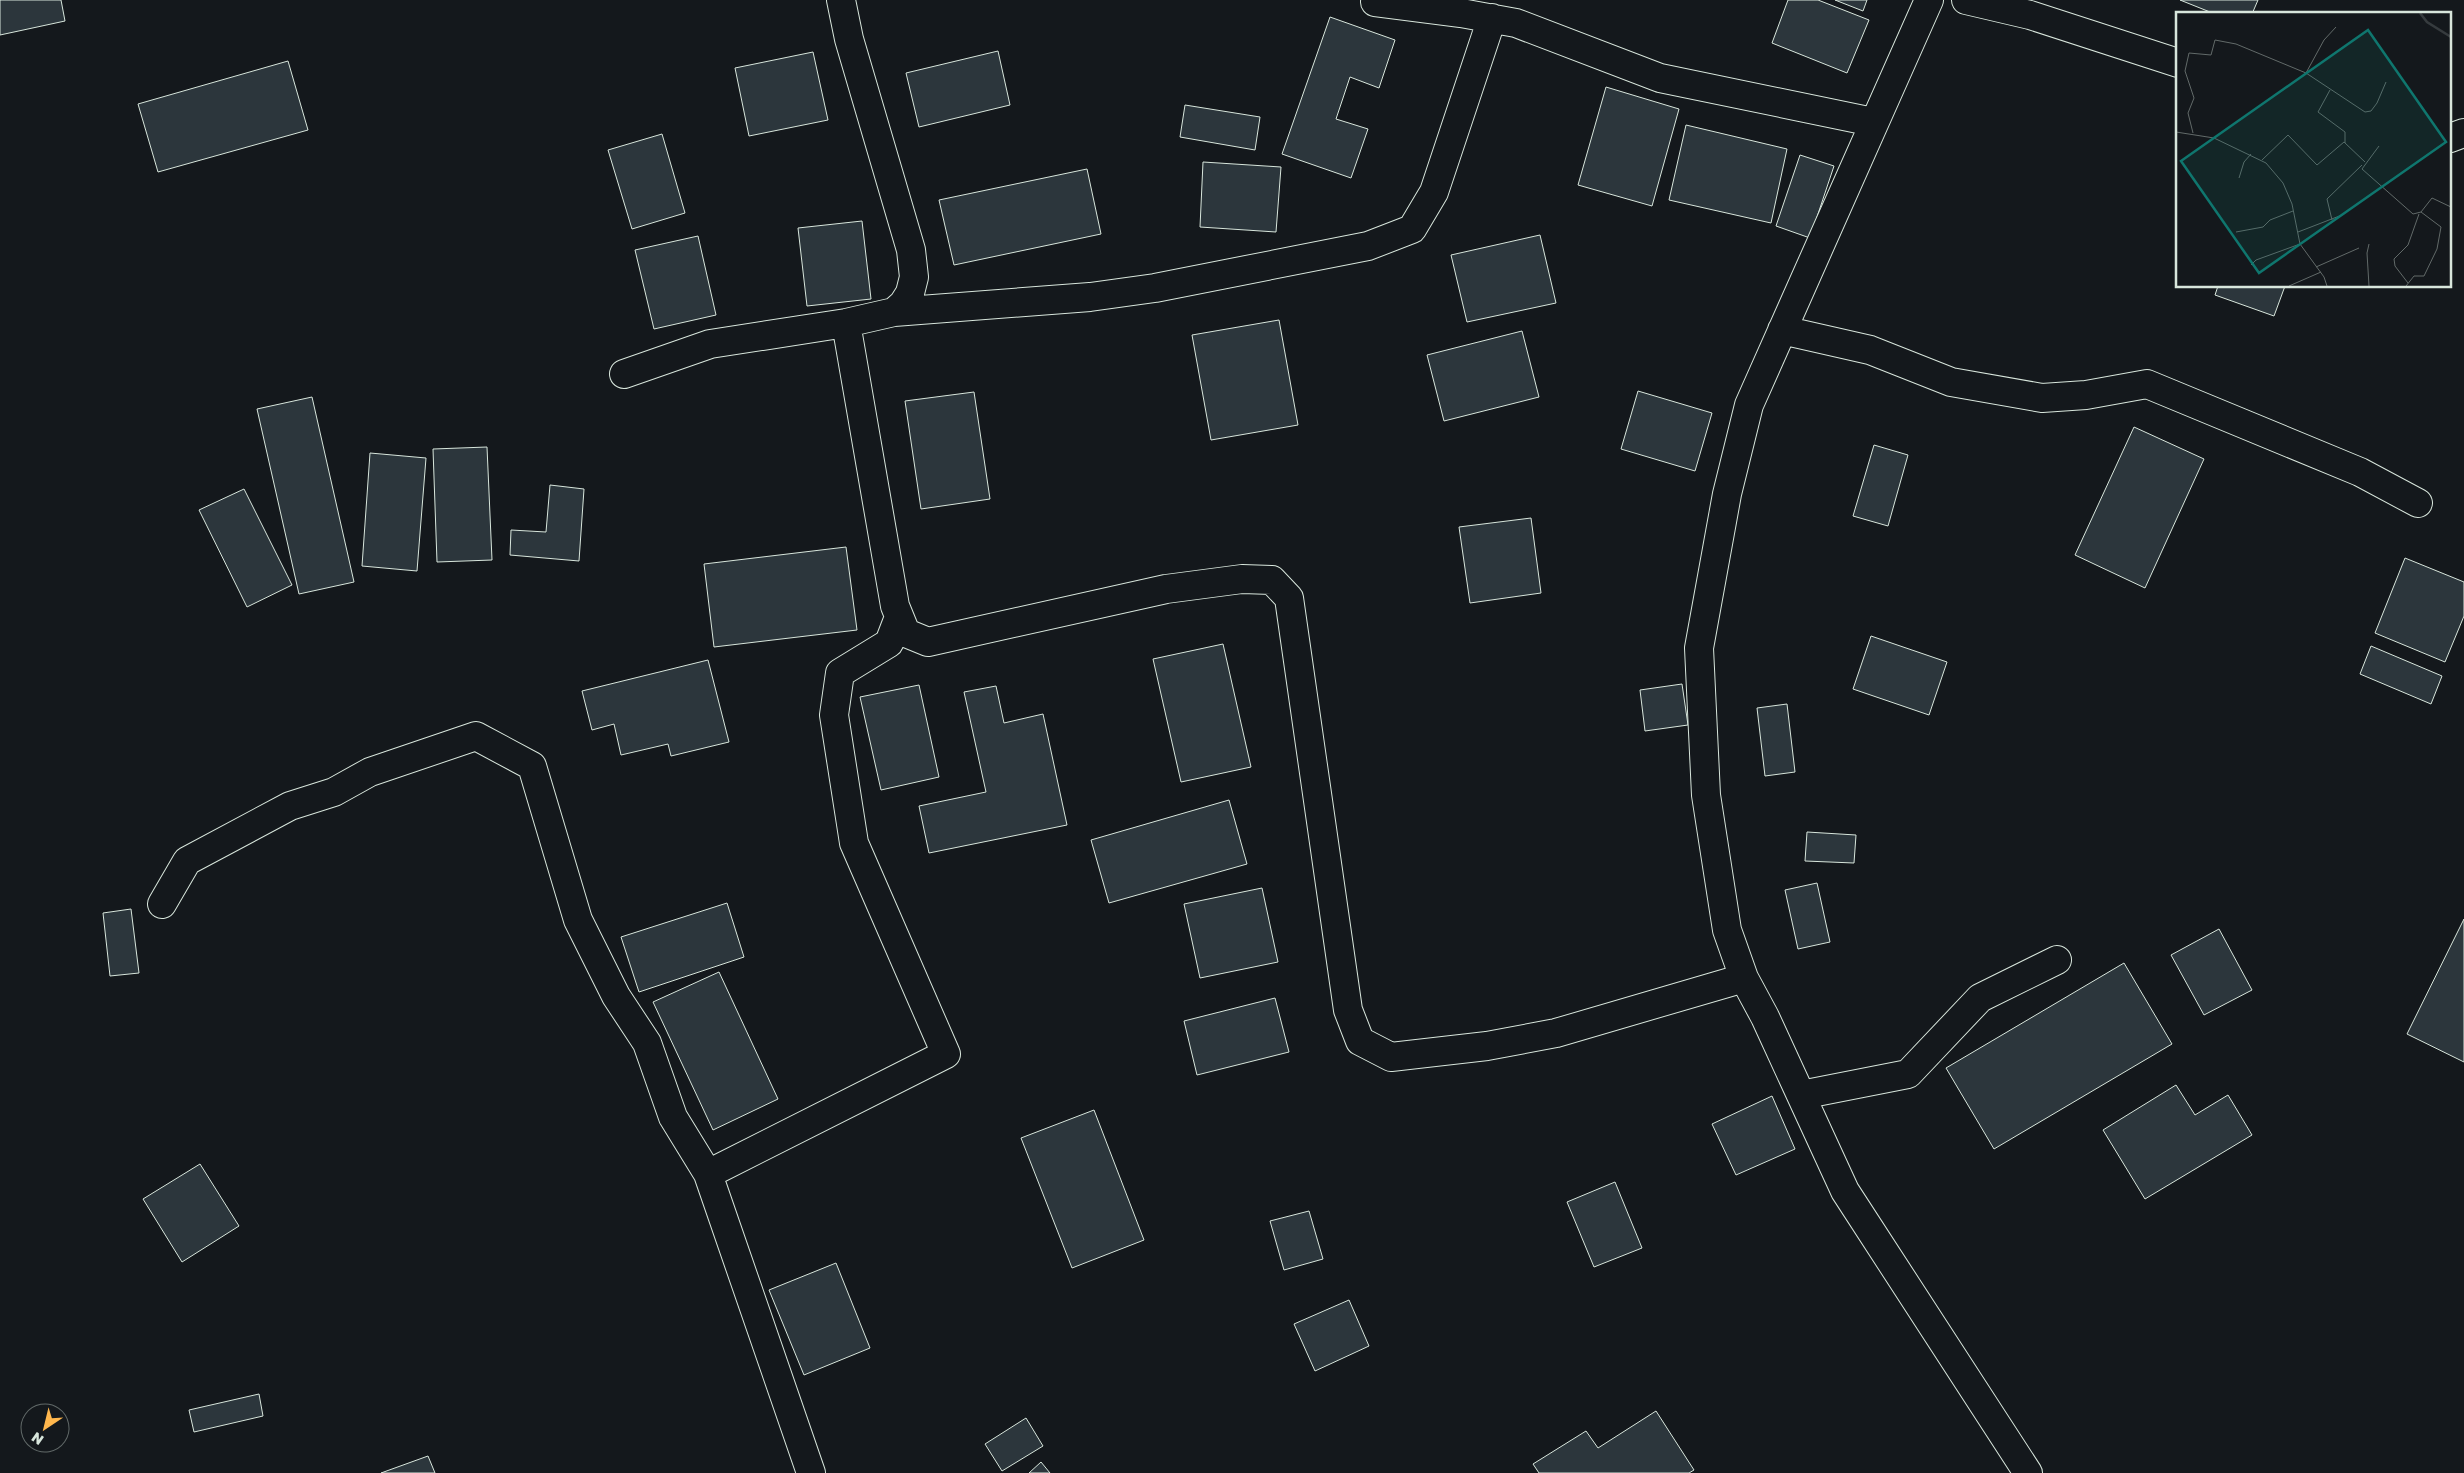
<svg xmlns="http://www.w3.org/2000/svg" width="2464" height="1473" font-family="'Golos Text',sans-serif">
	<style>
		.building { fill: #2c363c; stroke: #d8e6dc }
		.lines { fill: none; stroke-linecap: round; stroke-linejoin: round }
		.minor-casing { stroke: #d8e6dc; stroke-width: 30 }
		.minor { stroke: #14181c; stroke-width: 28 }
		.inset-river { fill: none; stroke: #363b3e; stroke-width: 2.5 }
		.inset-road { fill: none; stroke: #626a69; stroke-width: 1 }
		.view { fill: #0f766e; fill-opacity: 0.15; stroke: #0f766e; stroke-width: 2.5 }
		.inset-edge { fill: none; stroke: #d8e6dc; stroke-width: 2.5 }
	</style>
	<rect width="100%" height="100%" fill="#14181c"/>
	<path class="building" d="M0,0H61L65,21L0,35Z
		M1788,0H1818L1869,20L1847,73L1772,43Z
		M1835,0H1867L1863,11Z
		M2180,0H2258L2252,14H2215Z
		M1330,17L1395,40L1379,88L1350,77L1336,119L1368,129L1351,178L1282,154Z
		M998,51L1010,105L919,127L906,73Z
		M813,52L828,120L749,136L735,68Z
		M288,61L308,130L158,172L138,104Z
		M1606,87L1679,109L1652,206L1578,185Z
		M1185,105L1260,117L1255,150L1180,137Z
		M1686,125L1787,149L1771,223L1669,200Z
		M662,134L685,213L632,229L608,150Z
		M1800,155L1834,166L1810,238L1776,226Z
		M1203,162L1281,167L1276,232L1200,227Z
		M1087,169L1101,234L954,265L939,200Z
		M862,221L871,299L807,306L798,228Z
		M1540,235L1556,303L1467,322L1451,255Z
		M698,236L716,315L654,329L635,250Z
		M2218,286H2285L2274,316L2215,295Z
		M1279,320L1298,425L1211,440L1192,335Z
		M1522,331L1539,397L1444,421L1427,355Z
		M1638,391L1712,413L1695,471L1621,449Z
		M974,392L990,499L921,509L905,401Z
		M312,397L354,582L299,594L257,409Z
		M2134,427L2204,459L2145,588L2075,555Z
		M1874,445L1908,455L1888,526L1853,516Z
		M487,447L492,560L437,562L433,449Z
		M370,453L426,458L417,571L362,566Z
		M550,485L584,489L579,561L510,555L511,530L546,532Z
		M244,489L292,585L247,607L199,510Z
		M1531,518L1541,593L1470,603L1459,527Z
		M846,547L857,630L714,647L704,564Z
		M2405,558L2464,582V616L2445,662L2375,633Z
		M1871,636L1947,662L1929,715L1853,689Z
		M1223,644L1251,767L1181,782L1153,659Z
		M2371,646L2442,676L2431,704L2360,674Z
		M708,660L729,742L671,756L668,744L621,755L614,724L592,730L582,691Z
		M1682,684L1688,725L1645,731L1640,690Z
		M919,685L939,777L881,790L860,697Z
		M996,686L1004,723L1043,714L1067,825L929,853L919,806L986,792L964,692Z
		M1787,704L1795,772L1765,776L1757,708Z
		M1229,800L1247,864L1109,903L1091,840Z
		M1807,832L1856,835L1854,863L1805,861Z
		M1817,883L1830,942L1798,949L1785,890Z
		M1262,888L1278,962L1200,978L1184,904Z
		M727,903L744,957L639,992L621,937Z
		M131,909L139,973L110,976L103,913Z
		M2464,919V1062L2407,1034Z
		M2219,929L2252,990L2204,1015L2171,955Z
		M2124,963L2172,1044L1994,1149L1946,1068Z
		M719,972L778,1099L713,1130L653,1002Z
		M1275,998L1289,1052L1197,1075L1184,1021Z
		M2176,1085L2195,1115L2228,1095L2252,1135L2145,1199L2103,1130Z
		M1772,1096L1795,1149L1736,1175L1712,1124Z
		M1094,1110L1144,1240L1072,1268L1021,1138Z
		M200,1164L239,1226L182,1262L143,1199Z
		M1615,1182L1642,1248L1594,1267L1567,1202Z
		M1309,1211L1323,1259L1284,1270L1270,1221Z
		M836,1263L870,1348L804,1375L769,1290Z
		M1349,1300L1369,1346L1315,1371L1294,1324Z
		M259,1394L263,1416L194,1432L189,1410Z
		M1656,1411L1694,1470L1689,1473H1539L1533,1464L1586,1431L1598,1448Z
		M1026,1418L1043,1446L1002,1471L985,1444Z
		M428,1456L435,1473H381Z
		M1041,1462L1050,1473H1029Z"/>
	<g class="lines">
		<defs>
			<path id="minor" d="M1929,0L1749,405L1727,494L1699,648L1706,795L1727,930L1744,978L1765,1017L1845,1191L2028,1473
				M1966,0L2030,15L2178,63
				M1375,2L1461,13L1516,23L1660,78L1873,122
				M2450,138L2464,133
				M894,312L1090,297L1155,288L1368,246L1412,229L1434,192L1492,18
				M846,323L895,606L906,633L928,642L1166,589L1242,579L1272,580L1289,598L1348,1010L1360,1041L1391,1057L1487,1046L1556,1033L1744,978
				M1782,330L1870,350L1951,382L2042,398L2086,395L2147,384L2360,472L2418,503
				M624,374L710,344L846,323L894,312L903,304L910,293L914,277L911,250L849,39L841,0
				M162,904L187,861L290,806L334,792L370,772L476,736L532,766L578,920L616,996L647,1043L673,1117L708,1174L811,1473
				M1801,1095L1908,1074L1980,998L2057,960
				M708,1174L946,1054L854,843L834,715L840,673L889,643L899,617"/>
		</defs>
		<use href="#minor" class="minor-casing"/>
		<use href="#minor" class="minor"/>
	</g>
	<g transform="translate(2176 12)">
		<rect width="275" height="275" fill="#14181c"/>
		<path class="inset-river" d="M244,1L251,10L275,25"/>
		<path class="inset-road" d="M130,61L148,28L160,15M154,78L142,100L169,120V131M0,120L38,126L90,151L107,171L116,192L124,232L148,265L151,274M17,121L12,101L18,86L9,59L13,41L35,43L39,28L60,32L130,61L189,100L195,99L201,91L210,70M203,134L186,157L237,202L245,200L256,186L275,195M86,148L112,123L141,153L168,130L189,150M63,166L68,150L75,142M156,208L151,187L186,153M60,220L87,215L94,208L117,199M122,220L166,203M75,253L80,248L124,232M140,255L183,236M232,271L219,254L218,247L232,233L243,202M113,274L145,260M193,274L191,241L193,232M230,274L238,264H248L261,237L265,215L245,200"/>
		<path class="view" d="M192,18L270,130L83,261L5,149Z"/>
		<rect width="275" height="275" class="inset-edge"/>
	</g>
	<g transform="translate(45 1428) rotate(215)"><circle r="24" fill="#14181c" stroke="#626a69"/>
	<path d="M0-4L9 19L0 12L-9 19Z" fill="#ffb74d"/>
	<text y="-8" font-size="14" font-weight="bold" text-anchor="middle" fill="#d8e6dc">N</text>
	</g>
</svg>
